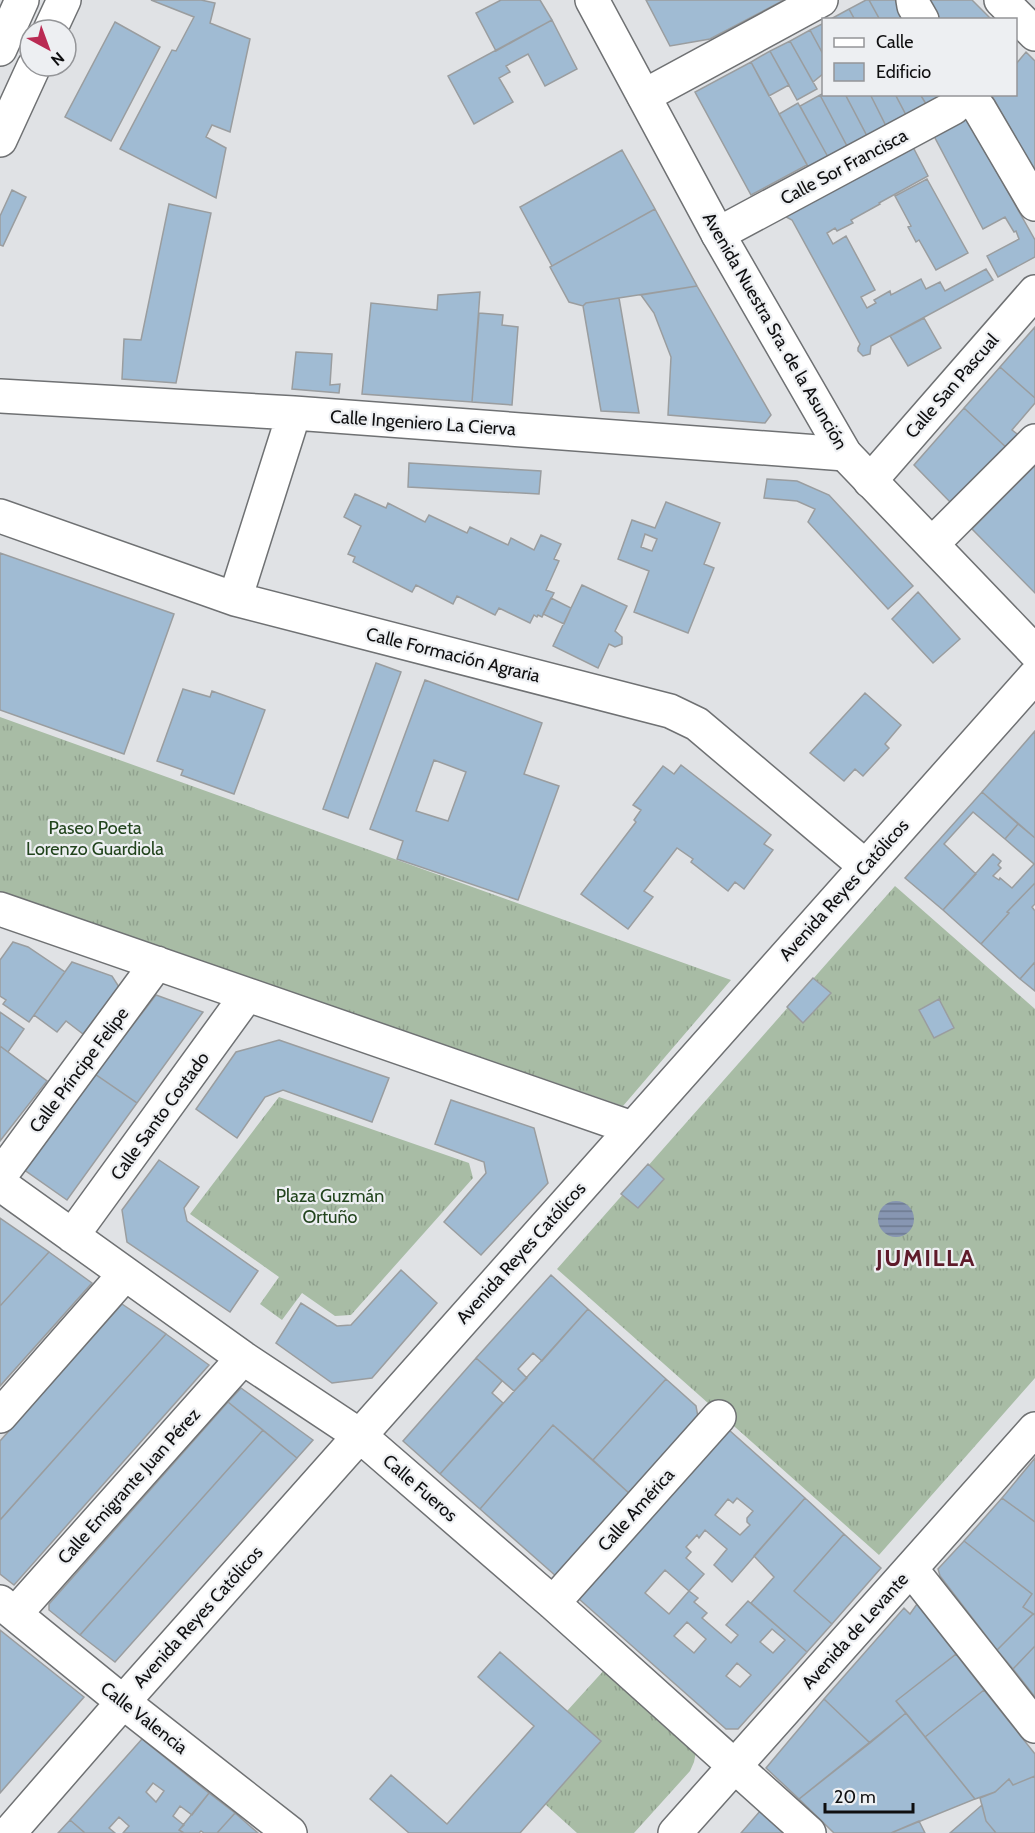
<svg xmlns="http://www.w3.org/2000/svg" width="1035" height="1833" font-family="Cabin,sans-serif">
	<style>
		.grass { fill: url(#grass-tufts) }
		.water { fill: url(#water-rules) }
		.building { fill: #a0bbd3; stroke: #9a9d9f; stroke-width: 1.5; fill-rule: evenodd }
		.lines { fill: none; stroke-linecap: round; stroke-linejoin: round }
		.street-casing { stroke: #6f7173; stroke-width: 36 }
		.secondary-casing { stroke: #6f7173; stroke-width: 36 }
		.street { stroke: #fff; stroke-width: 33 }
		.secondary { stroke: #fff; stroke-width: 33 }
		.labels { text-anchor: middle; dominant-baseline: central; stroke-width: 4.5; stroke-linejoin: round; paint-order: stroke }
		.street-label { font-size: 18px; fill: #0f0f10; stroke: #edeff2 }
		.park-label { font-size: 18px; fill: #22441d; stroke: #edeff2 }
		.district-label { font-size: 24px; font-weight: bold; letter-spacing: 1.5px; fill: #5e1a2a; stroke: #edeff2 }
	</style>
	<defs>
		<pattern id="grass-tufts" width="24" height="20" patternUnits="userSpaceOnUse" patternTransform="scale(1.5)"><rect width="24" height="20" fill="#a8bca5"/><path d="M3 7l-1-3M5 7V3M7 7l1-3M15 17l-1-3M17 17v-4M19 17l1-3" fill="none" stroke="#8fa08d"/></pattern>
		<pattern id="water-rules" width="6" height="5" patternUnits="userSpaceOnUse" patternTransform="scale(1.5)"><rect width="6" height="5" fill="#8796b2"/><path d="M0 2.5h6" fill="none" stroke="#6d798f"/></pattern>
	</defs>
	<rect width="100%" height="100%" fill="#e0e2e5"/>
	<path class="grass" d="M0,717L731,980L623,1106L0,892Z
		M895,886L1035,1009V1378L879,1555L557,1269Z
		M279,1097L469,1163L473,1178L351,1315L335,1316L302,1293L282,1320L260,1304L279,1277L190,1214Z
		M606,1668L696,1752L694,1762L690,1771L634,1833H577L545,1804L601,1741L567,1711Z"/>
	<path class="water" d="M878 1219a18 18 0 1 1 36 0a18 18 0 1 1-36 0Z"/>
	<path class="building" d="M151,0H201L215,3L210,23L250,39L230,132L212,125L206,137L226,148L216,198L120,149L172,50L176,51L194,17Z
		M501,0H540L552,20L496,51L476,13Z
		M646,0H784L710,39L670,46Z
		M866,0H869L880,20H855L849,9Z
		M869,0H895L906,20H880Z
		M925,0H972L992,20H936Z
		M849,9L855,20H829Z
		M552,20L577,69L545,86L528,54L506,66L510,72L499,78L513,102L474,124L448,76Z
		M115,22L160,47L111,141L65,117Z
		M824,23V56L810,30Z
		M810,30L824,56V73L813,82L790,41Z
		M790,41L817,89L797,100L770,51Z
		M770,51L789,85L769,96L751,62Z
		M1026,52L1035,61V172L991,94H1016V64Z
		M751,62L807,165L751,195L695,92Z
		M824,93V94H845L867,136L847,146L820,95Z
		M845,94H870L886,126L867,136Z
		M870,94H895L906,115L886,126Z
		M895,94H920L926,104L906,115Z
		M920,94H944L926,104Z
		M820,95L847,146L828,157L800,106Z
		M798,103L828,157L809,168L779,114Z
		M967,119L1035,240V257L998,277L987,256L1019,239L1016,231L1014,232L1005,217L983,229L934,136Z
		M913,147L928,176L879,203L880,204L851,220L853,223L837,231L835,228L827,233L833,244L846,236L875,290L861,297L867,308L876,303L874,300L890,291L891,295L921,279L926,289L940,282L945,291L986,269L993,280L871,346L870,354L863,356L858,351V348L860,344L792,220L786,217L784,213Z
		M622,150L655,209L552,266L520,207Z
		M927,179L968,253L936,270L919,240L916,242L908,227L911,226L895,196Z
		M12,190L26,197L3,246L0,245V216Z
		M169,204L211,213L176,383L122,379L124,339L141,340Z
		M655,209L697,286L586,303L583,306L569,302L550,267Z
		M697,286L771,415L765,423L668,415L671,357L654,313L641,295Z
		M480,292L472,402L362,394L371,303L437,310L438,295Z
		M619,298L639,413L601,411L583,306L586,303Z
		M479,313L503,315L502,325L518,327L512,405L472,402Z
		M924,318L941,348L908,366L890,336Z
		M1035,327V398L1000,367Z
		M296,352L332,354L330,385L340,384L339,393L292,389Z
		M1000,367L1035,398V403L1012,430L1021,437L1009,450L964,408Z
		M964,408L1009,450L952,504L914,465Z
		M409,463L541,471L539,494L408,487Z
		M1035,465V593L972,529Z
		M767,479L797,481L829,495L913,586L888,609L808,522L815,509L797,501L764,498Z
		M355,494L386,508L388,503L425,522L429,515L467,533L470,527L508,545L511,538L534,550L541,535L561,544L554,559L559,561L546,590L554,593L542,617L538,615L537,617L534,615L530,623L499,608L495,615L457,596L453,604L416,585L412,592L353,562L355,557L348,554L361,526L344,517Z
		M666,502L720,523L704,564L714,568L688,633L634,612L649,571L618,559L632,520L655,528ZM645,534L657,539L652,551L641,547Z
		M0,553L174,614L124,754L0,710Z
		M582,585L627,606L615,631L622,637V644L615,647L609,644L598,668L553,646Z
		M918,592L960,639L933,663L892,619Z
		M551,598L571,608L564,624L543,614Z
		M376,663L401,672L348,818L323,809Z
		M425,680L542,723L524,774L559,786L518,900L397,859L403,841L370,829ZM434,760L466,772L448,821L416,811Z
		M183,689L210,697L212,691L265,710L234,794L181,775L183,770L157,761Z
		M865,693L901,725L885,744L889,748L863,776L855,769L844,781L810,753Z
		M1035,731V838L982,792Z
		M681,765L771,835L764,844L773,850L744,889L735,882L728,891L691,862L693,859L677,848L644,891L653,897L628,929L581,894L636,822L634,820L641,810L633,805L663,766L674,774Z
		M982,792L1018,824L1005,839L973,812L944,844L976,874L943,910L905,878Z
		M1018,824L1035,838V883L1007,912L1009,913L981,944L943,910L993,854L1001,861L998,865L1001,868L993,876L999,880L1000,878L1012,888L1034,864L1005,839Z
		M1035,883V904L1032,907L1035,911V962L1020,979L981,944L1009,913L1007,912Z
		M13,942L28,947L65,972L29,1022L3,1004L6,1000L0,996V960Z
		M72,962L112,976L119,987L83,1034L66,1021L57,1032L34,1015Z
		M1035,962V991L1020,979Z
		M813,978L831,993L803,1023L787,1007Z
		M156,995L203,1012L137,1103L95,1074Z
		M939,999L954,1028L934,1038L919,1010Z
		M0,1012L24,1029L8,1052L0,1046Z
		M279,1040L389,1078L372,1122L283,1090L265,1097L237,1138L196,1109L236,1052Z
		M0,1046L47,1081L0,1141Z
		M95,1074L137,1103L67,1200L23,1169Z
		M451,1100L534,1128L548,1183L481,1255L444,1222L486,1173L484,1162L435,1144Z
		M159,1160L199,1187L184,1208L187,1221L258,1271L230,1312L127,1242L122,1210Z
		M648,1164L664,1179L638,1208L621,1194Z
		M0,1218L49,1252L0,1306Z
		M49,1252L92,1283L0,1386V1306Z
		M401,1270L437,1303L372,1378L332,1383L276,1343L301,1303L337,1326L351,1325Z
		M551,1275L588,1309L542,1361L533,1353L518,1369L527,1378L514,1391L476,1358Z
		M122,1304L166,1334L0,1520V1441Z
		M588,1309L666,1379L593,1460L553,1425L480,1509L440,1474Z
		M166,1334L209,1365L14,1585L0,1574V1520Z
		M476,1358L502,1381L492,1393L503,1403L440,1474L403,1441Z
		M666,1379L696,1406L698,1417L630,1494L593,1460Z
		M241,1388L313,1440L297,1458L228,1402Z
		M228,1402L263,1430L80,1635L49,1610V1604Z
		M553,1425L630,1494L557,1577L480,1509Z
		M263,1430L297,1458L115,1662L80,1635Z
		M729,1430L805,1498L732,1582L714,1565L727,1549L705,1530L699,1538L697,1535L686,1547L691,1552L686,1558L704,1574L689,1591L698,1598L694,1602L707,1613L702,1618L731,1643L738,1635L726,1625L748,1601L807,1652L738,1729H726L579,1599ZM737,1498L753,1511L747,1518V1522L750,1525L740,1535L715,1515L728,1499L733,1503ZM665,1570L689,1591L669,1614L645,1593ZM687,1622L706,1639L694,1653L674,1636ZM772,1629L785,1640L773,1653L760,1642ZM737,1663L751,1675L740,1687L726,1676Z
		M1035,1458V1522L1002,1498Z
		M805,1498L844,1534L794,1591L832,1624L807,1652L751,1603L774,1577L754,1556Z
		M1002,1498L1035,1522V1615L1023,1607L1032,1594L964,1541Z
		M844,1534L881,1568L832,1624L794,1591Z
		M964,1541L1032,1594L1023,1607L1033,1614L997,1650L940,1576L938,1569Z
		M917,1604L956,1654L896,1701L906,1713L870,1743L824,1699L904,1608L910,1614Z
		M1033,1614L1035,1615V1646L1013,1669L997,1650Z
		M0,1630L84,1697L0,1793Z
		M1035,1646V1697L1013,1669Z
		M500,1652L601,1741L520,1833H409L370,1799L391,1775L447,1824L534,1726L478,1677Z
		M956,1654L984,1690L925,1737L896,1701Z
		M984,1690L1035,1754V1776L1013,1785L1009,1779L995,1792L975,1799L925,1737Z
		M824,1699L870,1743L799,1799L766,1768Z
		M906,1713L975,1799L891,1833H834L799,1799Z
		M142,1739L209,1793L192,1815L180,1806L173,1816L184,1825L179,1830L184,1833H123L129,1826L119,1817L109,1828L115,1833H85L70,1820ZM153,1783L164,1791L156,1802L146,1792Z
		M1035,1776V1833H996L986,1821L980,1798L995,1792L1009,1779L1013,1785Z
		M209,1793L235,1813L217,1833H204L201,1831L199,1833H184L179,1830Z
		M982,1805L986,1821L996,1833H950Z
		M761,1810L788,1833H741Z
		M235,1813L258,1833H217Z
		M70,1820L85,1833H58Z
		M919,1821L925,1833H891Z"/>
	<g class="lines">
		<defs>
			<path id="street" d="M913,0L914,6L922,20
				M1001,0L1035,34
				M968,94L980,110L1035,204
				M644,96L821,0
				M718,234L953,108L966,94
				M0,396L294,413L845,454
				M870,481L1035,292
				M0,516L235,599L670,711L697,724L865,866
				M932,544L1035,441
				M235,599L294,413
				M0,909L632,1128
				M0,1176L157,963
				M0,1184L243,1358L359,1435L553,1603L809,1833
				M72,1236L247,995
				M0,1416L125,1274
				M911,1569L1035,1726
				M0,1602L123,1702L290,1833
				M553,1603L719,1417
				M15,1614L243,1358
				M9,1833L123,1702L1035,676"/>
			<path id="secondary" d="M592,0L718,234L845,454L1035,652
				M50,30L64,0
				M0,49L22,0
				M0,140L34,66
				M675,1833L1035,1429"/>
		</defs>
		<use href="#street" class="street-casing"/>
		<use href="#secondary" class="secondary-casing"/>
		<use href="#street" class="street"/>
		<use href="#secondary" class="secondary"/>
	</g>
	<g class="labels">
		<g class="street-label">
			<text transform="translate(844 167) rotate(-28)">Calle Sor Francisca</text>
			<text transform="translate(775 331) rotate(60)">Avenida Nuestra Sra. de la Asunción</text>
			<text transform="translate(952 386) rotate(-49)">Calle San Pascual</text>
			<text transform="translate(423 423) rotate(4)">Calle Ingeniero La Cierva</text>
			<text transform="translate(453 655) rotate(14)">Calle Formación Agraria</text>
			<text transform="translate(844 890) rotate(-48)">Avenida Reyes Católicos</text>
			<text transform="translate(79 1070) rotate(-53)">Calle Príncipe Felipe</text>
			<text transform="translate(160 1116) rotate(-54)">Calle Santo Costado</text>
			<text transform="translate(521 1253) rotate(-48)">Avenida Reyes Católicos</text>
			<text transform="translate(129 1486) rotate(-48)">Calle Emigrante Juan Pérez</text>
			<text transform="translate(420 1488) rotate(41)">Calle Fueros</text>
			<text transform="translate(636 1510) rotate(-48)">Calle América</text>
			<text transform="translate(198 1617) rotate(-48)">Avenida Reyes Católicos</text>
			<text transform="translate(855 1631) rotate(-48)">Avenida de Levante</text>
			<text transform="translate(144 1718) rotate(38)">Calle Valencia</text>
		</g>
		<g class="park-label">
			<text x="95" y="828">Paseo Poeta<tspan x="95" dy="21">Lorenzo Guardiola</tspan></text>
			<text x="330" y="1196">Plaza Guzmán<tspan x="330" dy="21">Ortuño</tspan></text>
		</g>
		<g class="district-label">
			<text x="926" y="1257">JUMILLA</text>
		</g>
	</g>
	<rect x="822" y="18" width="195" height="78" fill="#edeff2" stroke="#949598" stroke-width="1.5"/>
	<rect x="834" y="38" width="30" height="9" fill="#ffffff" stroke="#949598" stroke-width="1.5"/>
	<text x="876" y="48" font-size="18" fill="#0f0f10">Calle</text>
	<rect x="834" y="63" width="30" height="18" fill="#a0bbd3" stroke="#949598" stroke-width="1.5"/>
	<text x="876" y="78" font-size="18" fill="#0f0f10">Edificio</text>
	<g transform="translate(48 48) rotate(139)"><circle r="28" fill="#edeff2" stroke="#949598" stroke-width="1.5"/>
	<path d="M0-4.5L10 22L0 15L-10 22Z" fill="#ba2a53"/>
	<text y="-9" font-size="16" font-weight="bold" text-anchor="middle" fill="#0f0f10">N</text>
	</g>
	<path d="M825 1803v9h88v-9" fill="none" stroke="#0f0f10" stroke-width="3"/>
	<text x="834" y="1803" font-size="18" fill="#0f0f10" stroke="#edeff2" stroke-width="4.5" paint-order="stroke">20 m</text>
</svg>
